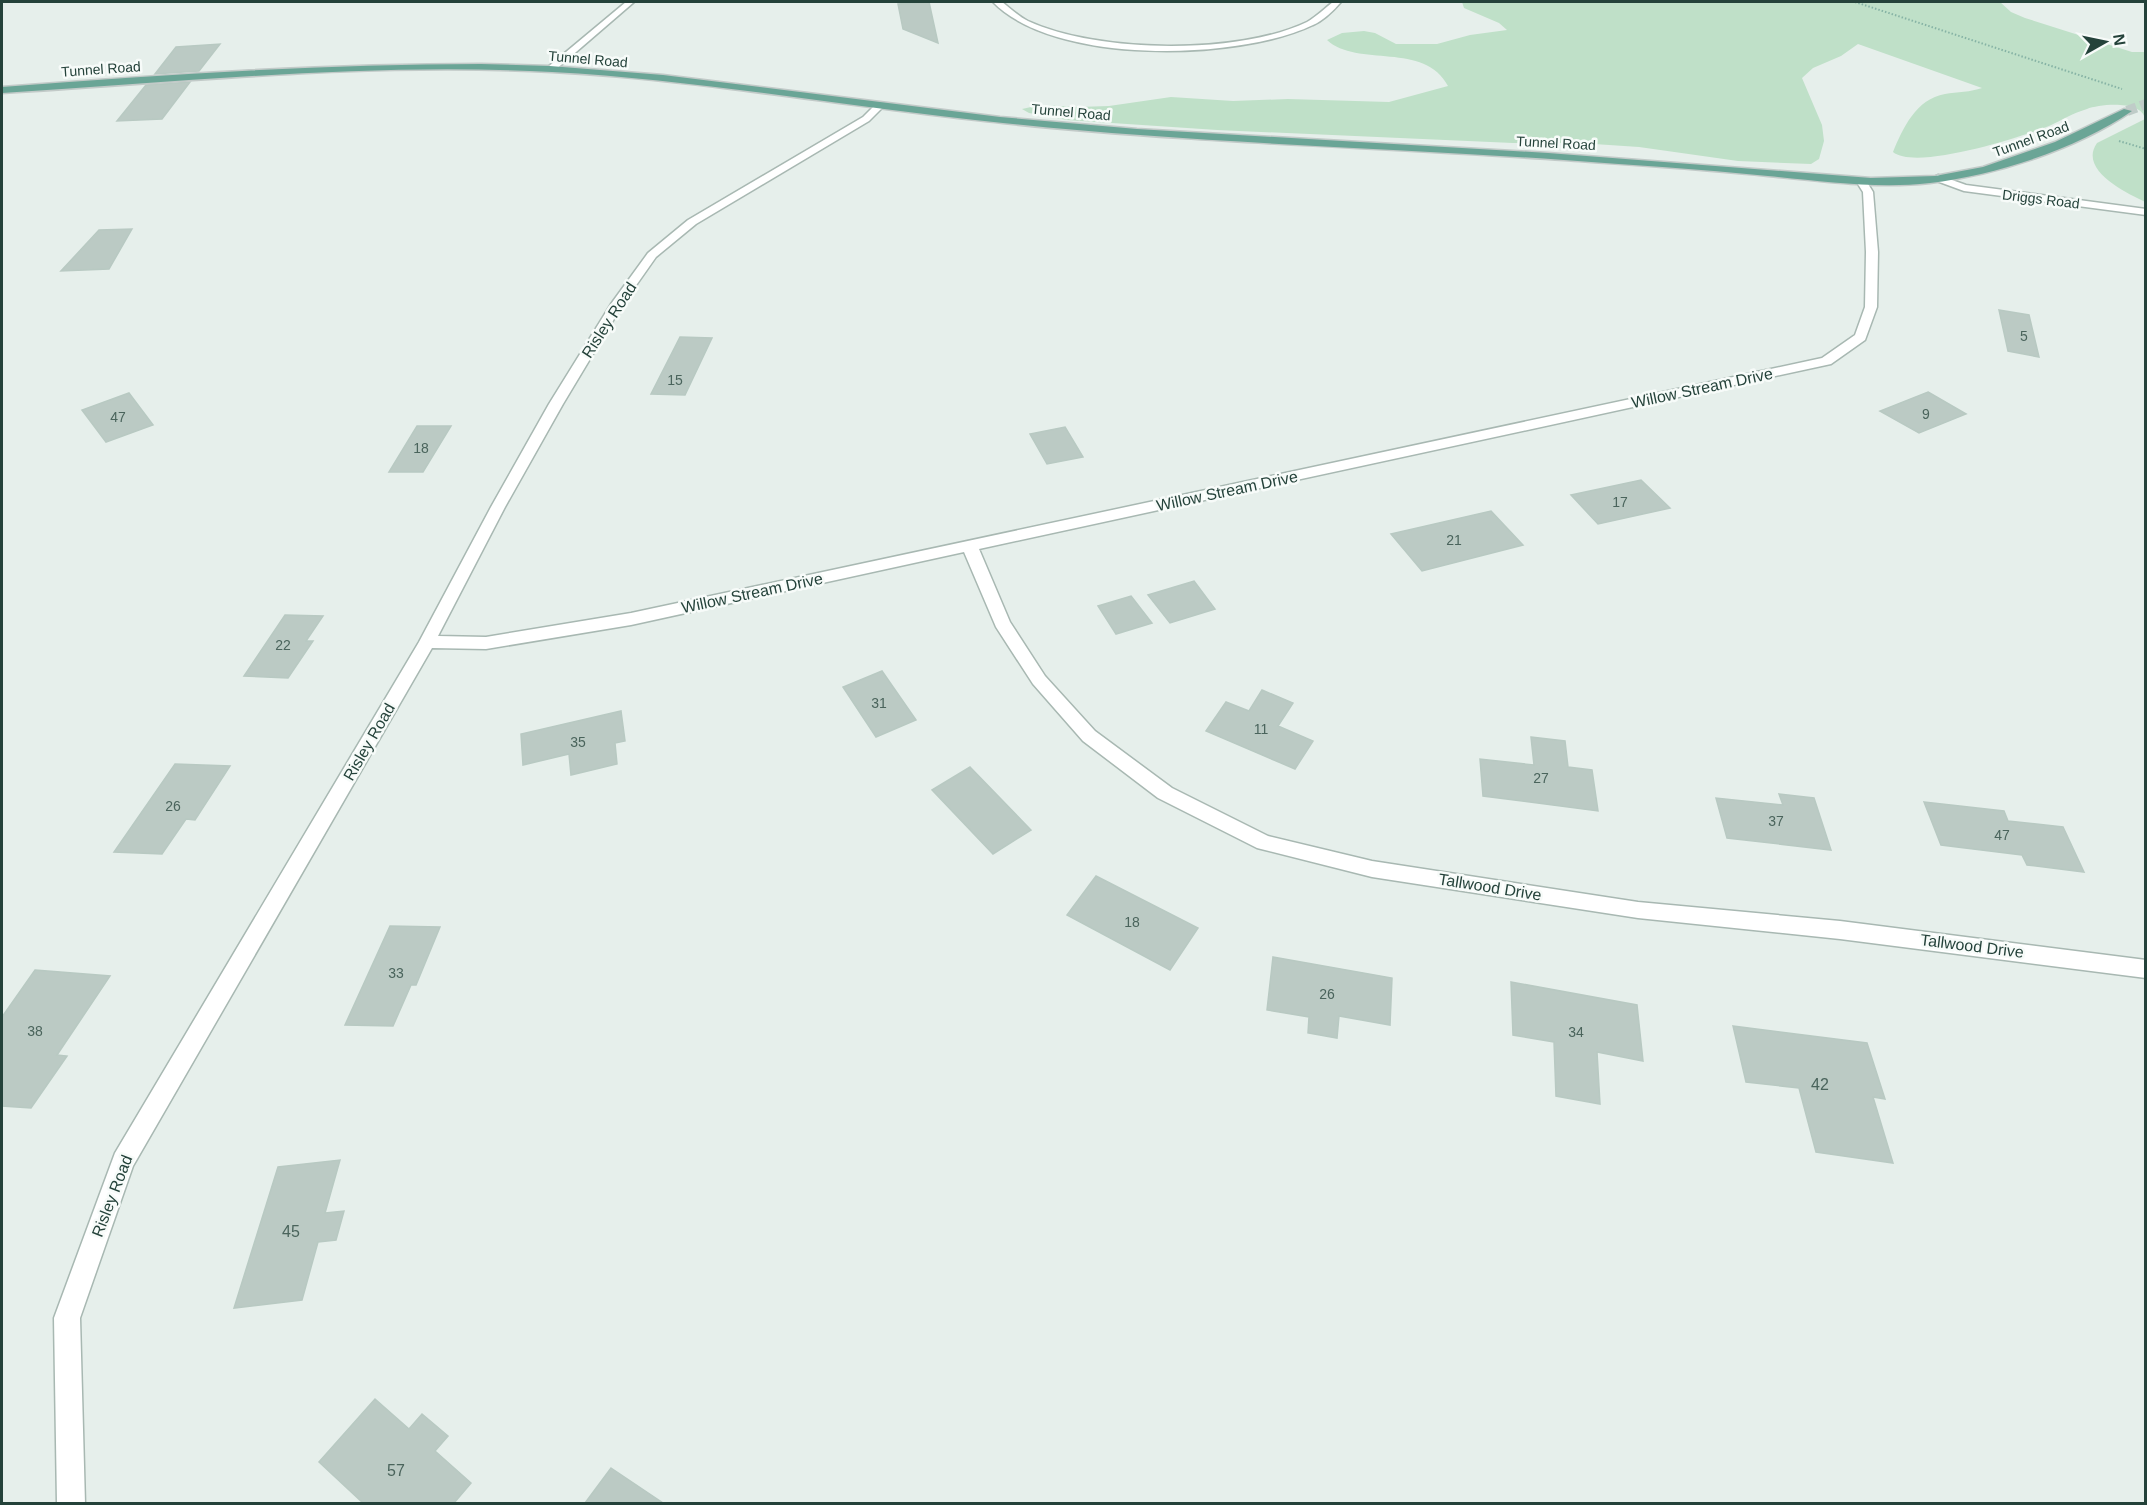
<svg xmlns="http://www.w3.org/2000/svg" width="2147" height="1505" font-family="Helvetica,sans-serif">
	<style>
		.green { fill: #bfe0c8 }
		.building { fill: #bbcac4; stroke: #b8c9c2; stroke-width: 1.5 }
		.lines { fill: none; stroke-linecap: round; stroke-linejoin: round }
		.major-tunnel { stroke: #bfccc8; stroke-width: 10; stroke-dasharray: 10 4.5; stroke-linecap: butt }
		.minor-casing { stroke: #a8b8b2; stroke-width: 3 }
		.major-casing { stroke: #c2cac8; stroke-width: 3 }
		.path { stroke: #86b3a5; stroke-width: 2; stroke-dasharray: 1.5 2; stroke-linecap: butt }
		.minor { fill: #fff; fill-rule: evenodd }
		.major { fill: #6aa596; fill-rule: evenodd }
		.labels { text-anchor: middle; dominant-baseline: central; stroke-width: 5; stroke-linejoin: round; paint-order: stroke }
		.far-street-label { font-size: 14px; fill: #24423a; stroke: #f7fbf9 }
		.number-label { font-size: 14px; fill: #4a645c }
		.street-label { font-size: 16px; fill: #24423a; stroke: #f7fbf9 }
		.near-number-label { font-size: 16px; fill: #4a645c }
	</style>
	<rect width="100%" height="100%" fill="#e6efeb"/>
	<path class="green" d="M1462,2H2000L2011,12L2025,18L2132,52H2145V202C2126,193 2078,170 2097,143L2145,119C2142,100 2100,104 2087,109C2073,113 2062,120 2049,126C2022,137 1916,171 1893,152C1903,128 1916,99 1945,94C1957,92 1971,92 1982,88L1858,44L1841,56L1813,68L1802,78L1822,125L1824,141L1819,159L1811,164L1738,161L1639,147L1579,143H1513L1217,130L1067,120L1029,113L1022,109L1040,105L1078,107L1109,106L1171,97L1233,101L1288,99L1389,102L1448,86C1425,41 1357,68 1327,40L1342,33L1364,31L1375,33L1396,44H1437L1470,35L1507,30L1499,23L1464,8Z"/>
	<path class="building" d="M929,2L938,43L903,29L898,4Z
		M220,44L199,71L155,74L176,47Z
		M190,82L162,119L117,121L146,85Z
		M132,229L109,269L61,271L99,230Z
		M1999,310L2029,315L2039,357L2008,351Z
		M680,337L712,338L685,395L651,394Z
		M1928,392L1966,414L1919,433L1880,411Z
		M129,393L153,425L106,442L82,410Z
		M417,426H451L423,472H389Z
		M1065,427L1083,457L1047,464L1030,434Z
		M1641,480L1670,508L1598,524L1571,495Z
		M1491,511L1523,545L1422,571L1391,534Z
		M1194,581L1215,609L1170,623L1148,595Z
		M1131,596L1152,623L1116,634L1098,606Z
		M285,615L323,616L306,641H313L288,678L244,676Z
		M882,671L916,720L876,737L843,687Z
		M1262,690L1293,703L1278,726L1313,741L1295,769L1206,731L1226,702L1249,711Z
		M621,711L625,741L615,743L617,764L571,775L569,754L523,765L521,734Z
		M1531,737L1565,741L1568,767L1592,770L1598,811L1483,796L1480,759L1534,765Z
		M175,764L230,766L195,820L186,819L162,854L114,852Z
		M970,767L1031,830L993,854L932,790Z
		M1779,794L1814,798L1831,850L1727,838L1716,798L1783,805Z
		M1924,802L2004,811L2008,821L2063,827L2084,872L2027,865L2022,855L1941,845Z
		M1096,876L1198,928L1170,970L1067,915Z
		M390,926L440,927L416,985H411L393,1026L345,1025Z
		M1273,957L1392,978L1390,1025L1339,1016L1337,1038L1308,1033L1309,1017L1267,1010Z
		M35,970L110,976L57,1055L67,1056L31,1108L2,1106V1017Z
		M1511,982L1637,1005L1643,1061L1597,1052L1600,1104L1556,1096L1554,1042L1513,1035Z
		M1733,1026L1867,1043L1885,1099L1873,1097L1893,1163L1816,1152L1799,1088L1746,1082Z
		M340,1160L325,1213L344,1211L336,1240L318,1242L302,1300L234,1308L278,1167Z
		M375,1399L409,1429L422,1414L448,1436L435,1451L471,1483L454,1503H363L319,1462Z
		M611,1468L663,1503H585Z"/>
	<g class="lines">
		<path class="major-tunnel" d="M2127,111L2146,104"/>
		<defs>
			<path id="minor" d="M626,2H634L554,71H548V67Z
				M993,2H1002C1010,8 1018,16 1028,21C1097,53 1238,55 1307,22C1316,17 1325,8 1333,2H1341C1334,10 1323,21 1313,25C1238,61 1054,65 993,2Z
				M877,103L885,105L869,121L696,224L656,257L623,304L563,404L505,507L438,636L486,637L631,613L1822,358L1855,335L1865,307L1866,252L1863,192L1856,181L1861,178L1865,179L1873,192L1878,252L1877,307L1865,340L1831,364L979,549L1010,622L1045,676L1095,731L1172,788L1268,836L1372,861L1638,902L1840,921L2146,960V978L1840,939L1638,918L1372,877L1257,848L1158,798L1083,741L1033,684L996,627L964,552L631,625L486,649L432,648L133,1166L80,1318L85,1504H57L54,1318L115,1153L419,642L491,507L549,404L611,304L648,253L688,220L863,117Z
				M1938,175L1966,185L2146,209V215L1964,191L1934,180L1933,178Z"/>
			<path id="major" d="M481,64L550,66L663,75L1000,117L1137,129L1548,153L1871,178L1935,176L1983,167L2055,142L2124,109L2132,111C2077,149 1996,175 1930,183C1876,189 1822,181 1768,176C1700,169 1632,165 1564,160C1377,147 1189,143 1003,123C852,108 703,80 552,72C368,62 185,82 2,93V87C162,75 321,64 481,64Z"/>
		</defs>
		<use href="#minor" class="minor-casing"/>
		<use href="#major" class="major-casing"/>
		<path class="path" d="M1855,2L2122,89
			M2119,141L2146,149"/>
		<use href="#minor" class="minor"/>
		<use href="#major" class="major"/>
	</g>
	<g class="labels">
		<g class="far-street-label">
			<text transform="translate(588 59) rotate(5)">Tunnel Road</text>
			<text transform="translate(101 69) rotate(-4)">Tunnel Road</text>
			<text transform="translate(1071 112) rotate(5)">Tunnel Road</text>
			<text transform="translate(2031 139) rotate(-20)">Tunnel Road</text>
			<text transform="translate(1556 143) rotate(3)">Tunnel Road</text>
			<text transform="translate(2041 199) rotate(7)">Driggs Road</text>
		</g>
		<g class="number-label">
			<text x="2024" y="336">5</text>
			<text x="675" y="380">15</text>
			<text x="1926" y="414">9</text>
			<text x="118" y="417">47</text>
			<text x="421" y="448">18</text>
			<text x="1620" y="502">17</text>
			<text x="1454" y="540">21</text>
			<text x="283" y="645">22</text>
			<text x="879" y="703">31</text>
			<text x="1261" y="729">11</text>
			<text x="578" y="742">35</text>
			<text x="1541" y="778">27</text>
			<text x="173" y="806">26</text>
			<text x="1776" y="821">37</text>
			<text x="2002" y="835">47</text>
			<text x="1132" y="922">18</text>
			<text x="396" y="973">33</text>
			<text x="1327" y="994">26</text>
			<text x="35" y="1031">38</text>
			<text x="1576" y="1032">34</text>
		</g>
		<g class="street-label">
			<text transform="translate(609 320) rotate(-57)">Risley Road</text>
			<text transform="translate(1702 388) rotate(-12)">Willow Stream Drive</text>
			<text transform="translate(1227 491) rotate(-12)">Willow Stream Drive</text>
			<text transform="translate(752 593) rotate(-12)">Willow Stream Drive</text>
			<text transform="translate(369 742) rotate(-60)">Risley Road</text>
			<text transform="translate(1490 887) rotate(9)">Tallwood Drive</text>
			<text transform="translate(1972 946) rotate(7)">Tallwood Drive</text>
			<text transform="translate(112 1196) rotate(-69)">Risley Road</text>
		</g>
		<g class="near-number-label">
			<text x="1820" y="1084">42</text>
			<text x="291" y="1231">45</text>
			<text x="396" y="1470">57</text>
		</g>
	</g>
	<rect width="2147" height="1505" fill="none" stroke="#24423a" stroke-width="6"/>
	<g transform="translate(2105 42) rotate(81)" stroke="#f7fbf9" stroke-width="4.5" paint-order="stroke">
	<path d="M0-4.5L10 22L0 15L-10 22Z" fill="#24423a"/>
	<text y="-9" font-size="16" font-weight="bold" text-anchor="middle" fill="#24423a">N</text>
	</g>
</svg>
